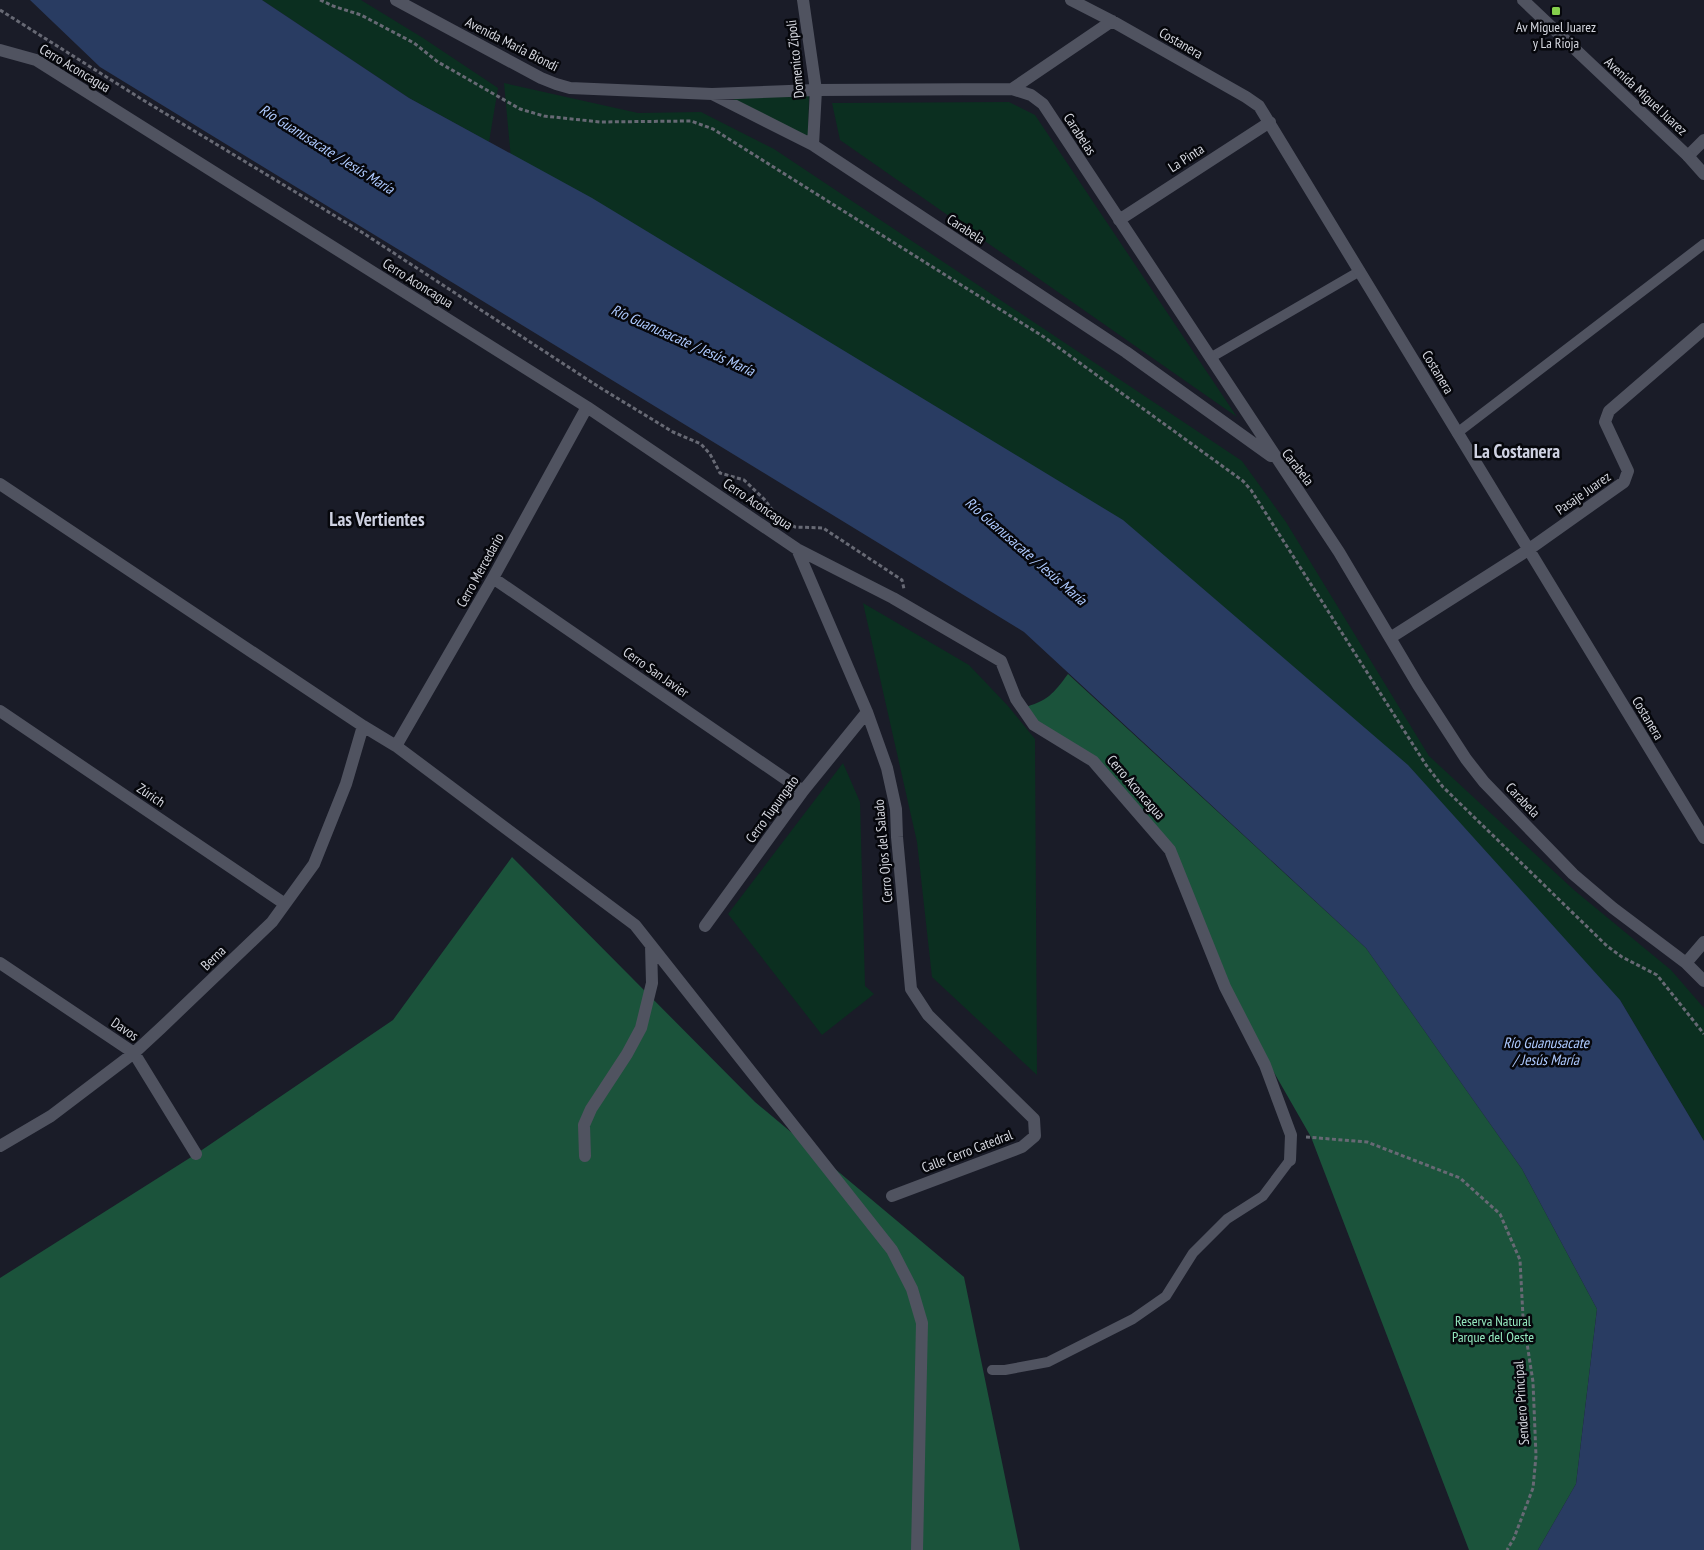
<svg xmlns="http://www.w3.org/2000/svg" width="1704" height="1550" font-family="'PT Sans Narrow',sans-serif">
	<style>
		.green { fill: #0b2f20 }
		.forest { fill: #1b533b }
		.water { fill: #293c62 }
		.lines { fill: none; stroke-linecap: round; stroke-linejoin: round }
		.path { stroke: #676974; stroke-width: 3; stroke-dasharray: 4 2.5; stroke-linecap: butt }
		.service { stroke: #505360; stroke-width: 10 }
		.minor { stroke: #505360; stroke-width: 12 }
		.tertiary { stroke: #505360; stroke-width: 12 }
		.poi-dot { fill: #85cf4c; stroke: #06070c; stroke-width: 2 }
		.labels { text-anchor: middle; dominant-baseline: central; stroke-width: 5; stroke-linejoin: round; paint-order: stroke }
		.poi-label { font-size: 14px; fill: #d5d7df; stroke: #06070c }
		.street-label { font-size: 14px; fill: #d5d7df; stroke: #06070c }
		.park-label { font-size: 14px; fill: #95e9bf; stroke: #06070c }
		.water-label { font-size: 15px; font-style: italic; fill: #aecaff; stroke: #06070c }
		.district-label { font-size: 19px; font-weight: bold; fill: #ced1e1; stroke: #06070c }
	</style>
	<rect width="100%" height="100%" fill="#1a1c28"/>
	<path class="green" d="M262,0H361L423,38L498,88L489,142L409,98Z
		M504,83L638,113L701,112L774,149L1242,461L1286,522L1429,756L1574,890L1671,970L1704,1008V1141L1620,1000L511,159Z
		M809,95L808,137L729,97Z
		M1009,102L1035,115L1237,417L840,140L832,103Z
		M863,603L969,665L1008,706L1035,739L1037,1075L932,977L917,842Z
		M843,763L860,802L865,986L874,994L822,1035L728,914Z"/>
	<path class="forest" d="M1068,674L1366,948L1522,1169L1597,1309L1576,1484L1538,1550H1469L1311,1137L1225,987L1170,850L1093,761L1034,725L1022,708C1048,701 1053,694 1068,674Z
		M512,857L755,1102L964,1277L1020,1550H0V1278L196,1154L393,1020Z"/>
	<path class="water" d="M30,0H262L409,98L592,198L1123,520L1408,765L1620,1000L1704,1141V1550H1538L1576,1484L1597,1309L1522,1169L1366,948L1024,632L100,67Z"/>
	<g class="lines">
		<path class="path" d="M320,0L333,6L361,15L414,43L438,62L520,109L544,116L600,122L691,121L713,129L1044,337L1243,481L1251,490L1426,765L1443,787L1607,946L1622,957L1657,975L1704,1034
			M0,10L143,100L360,231L599,387L673,432L701,444L710,454L720,473L744,480L764,499L777,516
			M787,522L795,527L823,528L902,580L904,589
			M1306,1137L1367,1142L1460,1178L1500,1214L1520,1260L1523,1317L1533,1382L1536,1456L1533,1488L1514,1538L1507,1550"/>
		<path class="service" d="M1210,358L1360,271
			M1457,433L1704,244
			M992,1370H1005L1048,1362L1133,1319L1166,1296L1193,1253L1227,1219L1263,1196L1290,1160"/>
		<path class="minor" d="M396,0L541,78L556,84L570,88L712,94L816,90L1012,89L1031,95L1043,104L1339,552L1418,685L1466,759L1484,782L1573,874L1613,908L1686,963L1704,981
			M803,0L816,90L813,145
			M1071,0L1112,21L1246,97L1259,106L1704,838
			M0,50L36,60L587,407L797,549L893,598L1001,661L1016,699L1034,725L1093,761L1170,850L1225,987L1265,1065L1291,1135L1290,1160
			M1012,89L1112,21
			M714,95L813,145L1126,352L1271,456
			M1688,156L1704,140
			M1119,220L1270,122
			M0,484L363,726L396,746L635,925L892,1250L912,1289L922,1323L917,1550
			M797,549L867,712L887,768L896,809L897,837L911,989L928,1015L1034,1119L1035,1136L1022,1147L892,1196
			M493,578L803,791
			M1390,638L1528,550L1624,482L1628,471L1605,422L1609,411L1704,329
			M0,711L285,904
			M396,746L493,578L587,407
			M705,926L803,791L867,712
			M0,963L134,1053L196,1154
			M1686,963L1704,942
			M0,1146L51,1116L134,1053L161,1028L272,922L314,864L346,784L363,726
			M585,1156L584,1125L591,1109L627,1054L641,1028L652,983L651,945"/>
		<path class="tertiary" d="M1523,0L1688,156L1704,174"/>
	</g>
	<rect class="poi-dot" x="1551" y="6" width="10" height="10" rx="2.5"/>
	<g class="labels">
		<g class="poi-label">
			<text x="1556" y="27">Av Miguel Juarez<tspan x="1556" dy="16">y La Rioja</tspan></text>
		</g>
		<g class="street-label">
			<text transform="translate(1181 43) rotate(30)">Costanera</text>
			<text transform="translate(512 44) rotate(27)">Avenida María Biondi</text>
			<text transform="translate(795 59) rotate(-96)">Domenico Zípoli</text>
			<text transform="translate(75 68) rotate(31)">Cerro Aconcagua</text>
			<text transform="translate(1646 96) rotate(43)">Avenida Miguel Juarez</text>
			<text transform="translate(1080 134) rotate(57)">Carabelas</text>
			<text transform="translate(1186 158) rotate(-33)">La Pinta</text>
			<text transform="translate(966 229) rotate(33)">Carabela</text>
			<text transform="translate(418 283) rotate(32)">Cerro Aconcagua</text>
			<text transform="translate(1438 372) rotate(59)">Costanera</text>
			<text transform="translate(1298 467) rotate(52)">Carabela</text>
			<text transform="translate(1583 493) rotate(-35)">Pasaje Juarez</text>
			<text transform="translate(758 504) rotate(34)">Cerro Aconcagua</text>
			<text transform="translate(480 570) rotate(-61)">Cerro Mercedario</text>
			<text transform="translate(656 672) rotate(35)">Cerro San Javier</text>
			<text transform="translate(1648 718) rotate(59)">Costanera</text>
			<text transform="translate(1136 787) rotate(49)">Cerro Aconcagua</text>
			<text transform="translate(151 795) rotate(34)">Zúrich</text>
			<text transform="translate(1523 800) rotate(46)">Carabela</text>
			<text transform="translate(772 809) rotate(-54)">Cerro Tupungato</text>
			<text transform="translate(883 851) rotate(-95)">Cerro Ojos del Salado</text>
			<text transform="translate(213 958) rotate(-44)">Berna</text>
			<text transform="translate(125 1029) rotate(34)">Davos</text>
			<text transform="translate(967 1151) rotate(-21)">Calle Cerro Catedral</text>
			<text transform="translate(1521 1403) rotate(-94)">Sendero Principal</text>
		</g>
		<g class="park-label">
			<text x="1493" y="1321">Reserva Natural<tspan x="1493" dy="16">Parque del Oeste</tspan></text>
		</g>
		<g class="water-label">
			<text transform="translate(327 149) rotate(32)">Río Guanusacate / Jesús María</text>
			<text transform="translate(683 340) rotate(24)">Río Guanusacate / Jesús María</text>
			<text transform="translate(1026 551) rotate(41)">Río Guanusacate / Jesús María</text>
			<text x="1546" y="1042">Río Guanusacate<tspan x="1546" dy="17">/ Jesús María</tspan></text>
		</g>
		<g class="district-label">
			<text x="1517" y="451">La Costanera</text>
			<text x="377" y="519">Las Vertientes</text>
		</g>
	</g>
</svg>
